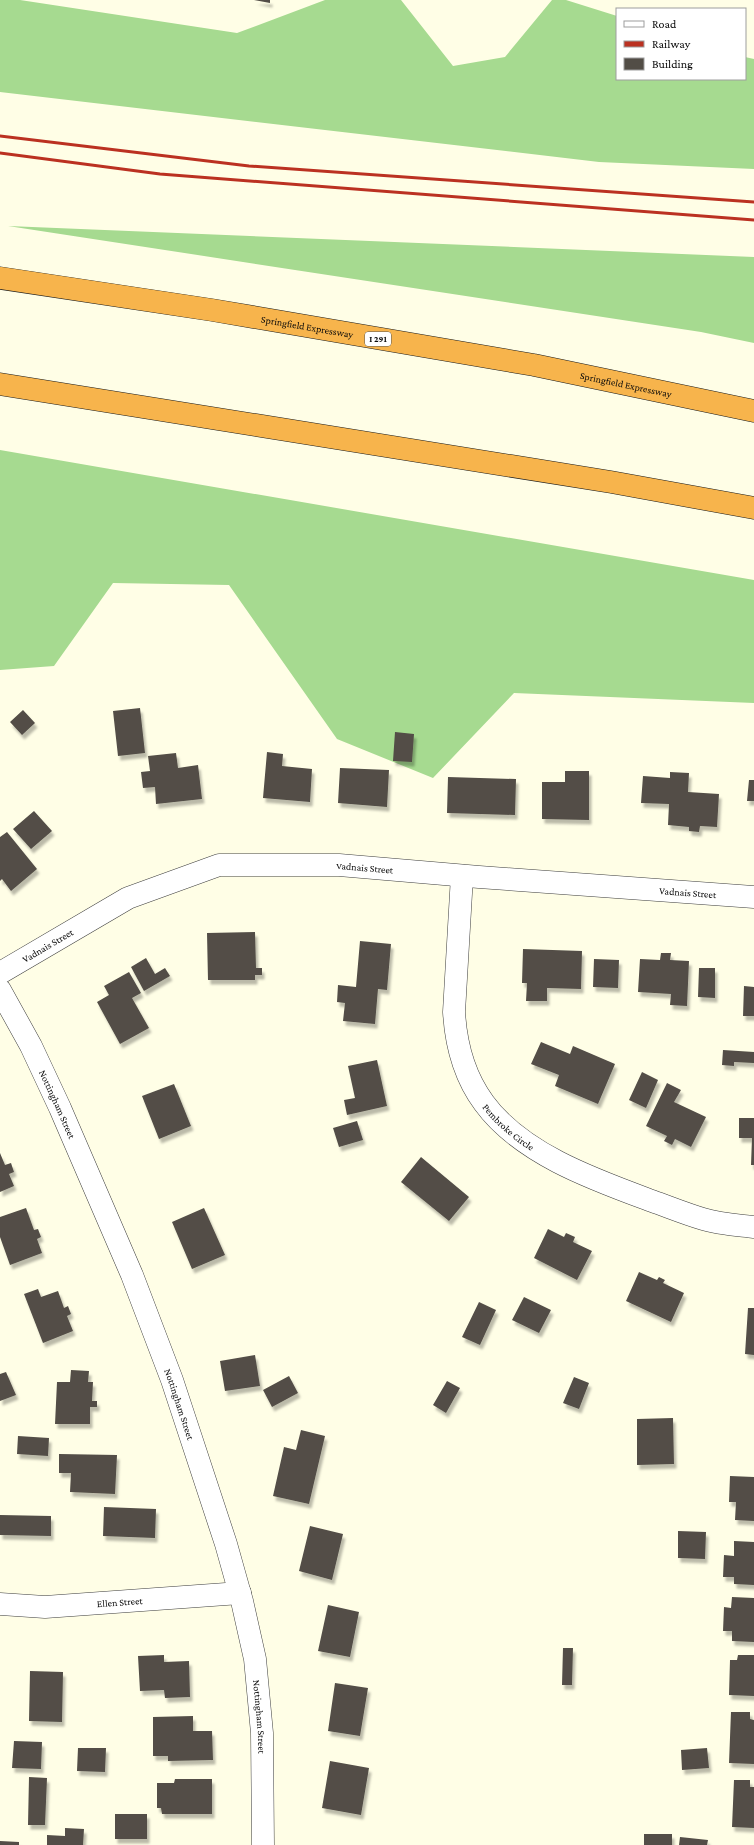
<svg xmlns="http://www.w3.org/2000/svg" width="754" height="1845" font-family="'Crimson Pro',serif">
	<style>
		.forest { fill: #a6da90 }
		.building { fill: #524d46; filter: url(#shadow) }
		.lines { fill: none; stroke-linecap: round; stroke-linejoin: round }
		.minor-casing { stroke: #3d3d3d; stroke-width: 23 }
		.tertiary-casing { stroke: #3d3d3d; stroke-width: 23 }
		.motorway-casing { stroke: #1b1b1b; stroke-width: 23 }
		.minor { stroke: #fff; stroke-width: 22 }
		.tertiary { stroke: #fff; stroke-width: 22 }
		.motorway { stroke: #f7b44c; stroke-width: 22 }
		.rail { stroke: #bb3121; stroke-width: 3 }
		.labels { text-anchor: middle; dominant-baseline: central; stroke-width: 4; stroke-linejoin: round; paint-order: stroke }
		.shield { fill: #fff; stroke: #545454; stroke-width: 1 }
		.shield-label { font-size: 9px; font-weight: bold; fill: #0a0a0a }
		.street-label { font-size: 10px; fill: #0a0a0a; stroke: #fff }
	</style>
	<defs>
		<filter id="shadow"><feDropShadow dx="2.5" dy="4.5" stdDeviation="1" flood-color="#0004"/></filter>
	</defs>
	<rect width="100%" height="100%" fill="#fffee6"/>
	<path class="forest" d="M0,0H20L237,33L325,0H401L453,66L505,57L552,0H566L617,16V79H745V57L754,59V169L599,162L0,92Z
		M8,226L754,257V343L701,332Z
		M0,450L754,580V703L514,693L433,778L337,739L229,585L113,583L54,666L0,670Z"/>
	<path class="building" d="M254,0H270V3Z
		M140,708L145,753L118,756L113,711Z
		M23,710L35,723L22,735L10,722Z
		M395,732L414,734L412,762L393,761Z
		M267,752L283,754L282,766L312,769L310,802L263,798Z
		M176,753L178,768L198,765L202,799L156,804L155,787L143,788L141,772L150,771L148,756Z
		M340,768L389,770L387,807L338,803Z
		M565,771H589V820L542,819V782H565Z
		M670,772L689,773L688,792L719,794L717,827L700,826L699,832L689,831V827L668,825L669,804L641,803L643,776L670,778Z
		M448,777L516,779L515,815L447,813Z
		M749,780H754V801H747Z
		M34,811L52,831L31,849L13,829Z
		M7,832L37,869L11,891L2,879L0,881V837Z
		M255,932L256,968H262V975H255V980H208L207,933Z
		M360,941L391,944L387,990L378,989L375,1024L343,1021L345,1003L337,1002L338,985L356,987Z
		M523,949L582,951L581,989L547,988V1001H526L527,983H522Z
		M661,953H671L670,960L689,961L687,1006L670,1005L671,994L638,992L640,959L660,960Z
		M146,958L155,974L165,968L170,976L144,991L131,967Z
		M594,959L619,960L618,988L593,987Z
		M699,968H715V998L698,997Z
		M129,972L141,993L132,998L149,1028L120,1044L97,1002L109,995L104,986Z
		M744,986L754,987V1016H743Z
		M541,1042L570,1054L573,1046L615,1064L598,1104L555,1086L559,1075L531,1064Z
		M723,1050L754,1052V1063L734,1062V1066L722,1065Z
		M377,1060L387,1106L347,1115L344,1100L355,1098L348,1066Z
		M642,1072L658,1080L646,1108L629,1100Z
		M667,1083L681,1090L674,1102L706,1117L691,1147L675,1139L672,1145L664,1141L667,1136L646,1126Z
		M174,1084L191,1126L159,1139L142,1096Z
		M739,1118H754V1165H751L752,1138H739Z
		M357,1121L363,1140L339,1147L333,1128Z
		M0,1153L5,1165L11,1163L14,1172L9,1174L14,1186L0,1192Z
		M421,1157L469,1197L449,1221L401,1182Z
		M26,1208L34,1230L38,1229L41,1237L37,1239L42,1253L10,1265L0,1237V1217Z
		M204,1208L225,1255L192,1269L172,1222Z
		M548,1229L564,1237L566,1233L575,1237L573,1242L592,1251L577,1280L534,1258Z
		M639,1272L657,1280L659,1277L665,1280L663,1283L684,1293L671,1322L626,1301Z
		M38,1289L41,1297L58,1291L64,1308L68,1306L71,1314L67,1316L73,1331L43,1343L24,1294Z
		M524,1297L551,1310L539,1333L512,1320Z
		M479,1302L496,1310L480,1345L462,1337Z
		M748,1308H754V1355L745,1354Z
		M255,1355L260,1386L225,1391L220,1361Z
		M71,1370L89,1371L88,1382H93L92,1401H97V1407H90V1424H55L57,1382H70Z
		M6,1372L16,1395L0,1401V1374Z
		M289,1376L298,1393L272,1407L263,1390Z
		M574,1377L589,1383L579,1409L563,1403Z
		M447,1381L460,1388L446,1413L433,1405Z
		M673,1418L674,1464L637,1465V1419Z
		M301,1430L325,1436L309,1504L273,1496L284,1447L296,1450Z
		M18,1436L49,1438L48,1456L17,1454Z
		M59,1454L117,1455L115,1494L70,1492L71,1473H59Z
		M730,1476L754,1477V1521L735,1520L736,1502H729Z
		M104,1507L156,1509L155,1538L103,1536Z
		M0,1515L51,1516V1536L0,1535Z
		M310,1526L343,1534L332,1580L299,1571Z
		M678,1531L706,1532L705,1559L678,1558Z
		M734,1541L754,1542V1585L734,1584V1577H723L724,1555L734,1556Z
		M732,1597L754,1598V1642L732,1641V1631H723L724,1607L731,1608Z
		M328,1605L359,1612L350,1657L318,1651Z
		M563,1648H573L572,1685H562Z
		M164,1655V1662L189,1661L190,1697L165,1698L164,1690L140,1691L138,1656Z
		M738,1655H754V1696L729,1695L730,1660H737Z
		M30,1671L63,1672L62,1722L29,1721Z
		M335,1683L368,1688L360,1736L328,1731Z
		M731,1712H750V1719L754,1720V1764L729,1763Z
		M193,1716V1731H212L213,1760L168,1761V1756H153V1717Z
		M14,1741L42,1742L41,1769L12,1768Z
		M78,1748H106L105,1772L77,1771Z
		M707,1748L709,1768L682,1770L681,1750Z
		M330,1761L369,1768L361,1815L322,1808Z
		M29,1777L47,1778L45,1825H28Z
		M175,1779H212V1814H162L161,1808H157V1783H174Z
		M734,1780H750V1787H754V1828L732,1827Z
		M115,1814H147V1839H115Z
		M65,1828L84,1829L83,1845H47V1835L65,1836Z
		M644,1834H672V1845H644Z
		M680,1837L708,1840L707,1845H679Z
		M0,1841L19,1842V1845H0Z"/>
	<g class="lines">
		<defs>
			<g id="minor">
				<path id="s1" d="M462,876L454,1012C456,1046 464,1076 484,1103C521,1154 595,1180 652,1201C669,1207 686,1214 703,1219C719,1224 737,1225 754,1227"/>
				<path id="s2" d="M0,973L128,898L219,865H339L479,877L754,897"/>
				<path id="s3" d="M0,1604L45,1607L240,1593"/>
			</g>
			<g id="tertiary">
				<path id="s4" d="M0,990L31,1046L60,1108L132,1275L172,1380L226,1544L242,1601L255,1659L262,1733L263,1845"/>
			</g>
			<g id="motorway">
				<path id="s5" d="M0,278L212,310L534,365L754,411"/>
				<path d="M0,384L611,482L754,508"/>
			</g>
		</defs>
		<use href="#minor" class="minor-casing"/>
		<use href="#tertiary" class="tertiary-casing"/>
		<use href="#motorway" class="motorway-casing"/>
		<use href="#minor" class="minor"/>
		<use href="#tertiary" class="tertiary"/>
		<use href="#motorway" class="motorway"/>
		<path class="rail" d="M0,136L249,166L754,202
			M0,153L160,174L754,220"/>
	</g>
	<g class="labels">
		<rect class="shield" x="365" y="332" width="26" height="14" rx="3"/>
		<g class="shield-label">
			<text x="378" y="339">I 291</text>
		</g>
		<g class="street-label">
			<text stroke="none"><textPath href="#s5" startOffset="311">Springfield Expressway</textPath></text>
			<text stroke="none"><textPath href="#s5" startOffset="635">Springfield Expressway</textPath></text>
			<text stroke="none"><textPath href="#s2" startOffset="391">Vadnais Street</textPath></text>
			<text stroke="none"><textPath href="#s2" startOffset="715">Vadnais Street</textPath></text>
			<text stroke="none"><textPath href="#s2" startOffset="55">Vadnais Street</textPath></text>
			<text stroke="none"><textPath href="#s4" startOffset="128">Nottingham Street</textPath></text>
			<text stroke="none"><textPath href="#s1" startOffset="268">Pembroke Circle</textPath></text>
			<text stroke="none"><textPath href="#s4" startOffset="452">Nottingham Street</textPath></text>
			<text stroke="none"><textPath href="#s3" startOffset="120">Ellen Street</textPath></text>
			<text stroke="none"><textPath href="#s4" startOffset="776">Nottingham Street</textPath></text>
		</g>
	</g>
	<rect x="616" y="8" width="130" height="72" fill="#ffffff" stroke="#9d9d9d"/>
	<rect x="624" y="21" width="20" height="6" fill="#ffffff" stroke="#9d9d9d"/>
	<text x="652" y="28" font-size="12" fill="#0a0a0a">Road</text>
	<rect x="624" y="41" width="20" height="6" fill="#bb3121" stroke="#9d9d9d"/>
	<text x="652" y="48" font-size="12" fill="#0a0a0a">Railway</text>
	<rect x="624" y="58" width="20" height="12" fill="#524d46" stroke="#9d9d9d"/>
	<text x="652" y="68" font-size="12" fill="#0a0a0a">Building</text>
</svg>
